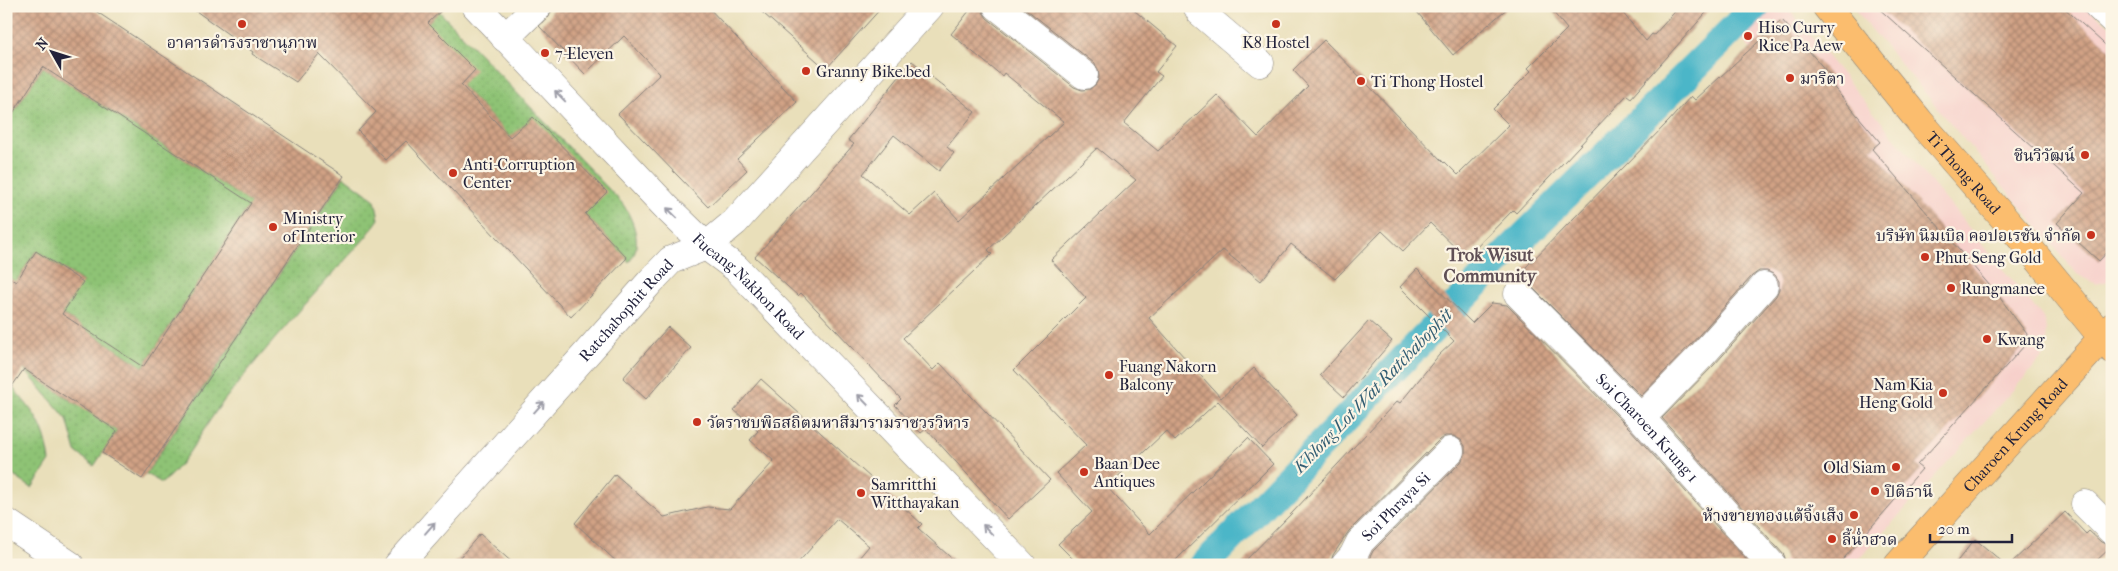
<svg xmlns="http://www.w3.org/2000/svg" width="2118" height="571" font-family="'IM FELL French Canon','Noto Serif Thai',serif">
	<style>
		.built { fill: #f7d0cb }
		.grass { fill: url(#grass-dots); stroke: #587258 }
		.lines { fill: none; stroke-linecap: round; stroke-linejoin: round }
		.canal { stroke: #4bb6c8; stroke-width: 29 }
		.building { fill: url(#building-cross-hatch) }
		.minor-casing { stroke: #86807a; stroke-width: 29 }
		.major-casing { stroke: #86807a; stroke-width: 29 }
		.minor { stroke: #fff; stroke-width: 28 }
		.major { stroke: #fbbd6e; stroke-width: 28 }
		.oneway { stroke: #9c9ca7 }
		.poi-dot { fill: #c8321e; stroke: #fcf5e5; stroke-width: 2 }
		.labels { text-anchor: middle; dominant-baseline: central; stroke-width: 4.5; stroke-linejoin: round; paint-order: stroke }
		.poi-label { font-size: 16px; fill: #22223b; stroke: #fcf5e5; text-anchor: start }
		.street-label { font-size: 16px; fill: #22223b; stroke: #fcf5e5 }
		.neighbourhood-label { font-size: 18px; font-weight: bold; fill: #5f4f55; stroke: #fcf5e5 }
		.water-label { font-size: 18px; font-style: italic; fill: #325d73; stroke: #fcf5e5 }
	</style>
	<defs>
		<pattern id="grass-dots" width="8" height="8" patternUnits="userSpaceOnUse" patternTransform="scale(1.25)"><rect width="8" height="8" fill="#8ec375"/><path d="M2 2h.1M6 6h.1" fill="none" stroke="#7aa766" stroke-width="1.8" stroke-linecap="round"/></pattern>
		<pattern id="building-cross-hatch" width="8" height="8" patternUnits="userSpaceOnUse" patternTransform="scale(1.25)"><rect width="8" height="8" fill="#d1a285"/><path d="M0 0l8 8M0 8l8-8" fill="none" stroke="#a9846e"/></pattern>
	</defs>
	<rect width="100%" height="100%" fill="#fcf5e5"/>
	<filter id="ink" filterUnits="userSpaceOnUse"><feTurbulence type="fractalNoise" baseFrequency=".02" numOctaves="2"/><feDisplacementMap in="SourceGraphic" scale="10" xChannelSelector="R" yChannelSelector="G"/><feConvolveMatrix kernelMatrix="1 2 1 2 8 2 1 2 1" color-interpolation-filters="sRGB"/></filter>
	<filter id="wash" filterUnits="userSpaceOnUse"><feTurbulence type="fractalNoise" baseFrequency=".0096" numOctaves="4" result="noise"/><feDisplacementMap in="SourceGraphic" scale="20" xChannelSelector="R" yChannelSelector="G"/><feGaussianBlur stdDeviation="1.12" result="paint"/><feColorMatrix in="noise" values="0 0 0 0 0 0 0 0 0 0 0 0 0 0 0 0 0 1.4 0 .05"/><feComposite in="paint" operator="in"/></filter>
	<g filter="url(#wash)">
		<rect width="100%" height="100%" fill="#e9dfba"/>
		<path class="built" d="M1770,6H1786L2045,320L2047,344L2043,357L1854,565H1780L1891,436L1747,257L1773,74L1736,33Z
			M1852,6H2086L2112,28V279L2109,281L2096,284L2077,274Z"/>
		<path class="grass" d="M386,6H434L622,203C633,219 644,245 629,262Z
			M43,67L251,203L143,367L62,314L82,281L36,251L16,282L6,276V124Z
			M344,177L375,200L379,219L366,237C318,290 270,342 226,398C204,425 189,461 162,483L146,474Z
			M24,369L117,431L94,466L76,452L67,419Z
			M12,387C35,413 45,426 50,461L32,488L6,471V394Z"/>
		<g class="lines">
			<path class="canal" d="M1204,565L1497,263L1756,6"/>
		</g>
		<g id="blocks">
			<path class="building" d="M6,6H88L344,176L142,479L102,453L117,431L24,369L6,395V276L16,282L36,251L83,282L62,314L143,367L251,203L43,67L6,124Z
				M189,6H446L428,23L475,70L461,85L510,137L533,117L607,192L585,214L627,258L571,317L406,141L386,160L358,131L376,112L319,54L296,82L252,54L253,52Z
				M553,6H707L797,102L737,159L747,170L708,207L618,114L660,74L624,36L585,74L539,26L549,17Z
				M755,6H883L826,69Z
				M973,6H982L983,12L987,18L1074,87L1082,90L1090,89L1096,84L1099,77L1098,69L1094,63L1022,6H1129L1177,46L1156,72L1162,76L1124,123L1158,151L1217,95L1258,137L1308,86L1293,70L1324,40L1444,163L1445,162L1458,175L1509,125L1493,109L1531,71L1528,68L1567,29L1548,6H1617L1646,41L1652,34L1654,35L1680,6H1712L1631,98L1627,95L1516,213L1513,210L1466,258L1430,223L1403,251L1382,231L1335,279L1291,244L1261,281L1223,250L1149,318L1221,398L1254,368L1297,415L1262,448L1218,401L1175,441L1166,431L1107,487L1150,534L1248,438L1273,464L1171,565H1079L1058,544L1092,512L1056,473L1086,445L1014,370L1086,298L1051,260L1136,180L1097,148L988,250L992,254L903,338L933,370L940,363L1050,480L1008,519L926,429L921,433L895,405L901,399L801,293L798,296L755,257L854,144L848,140L912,61L975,112L947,147L954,153L939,171L894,135L863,174L910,215L934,193L959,220L1064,122L1004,73L1002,76L951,34Z
				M1412,6H1510L1453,55Z
				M1876,6H2062L2112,51V247L2099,261L2057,223L2084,193Z
				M1782,20L1834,80L1830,83L1880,142L1872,149L1997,294L2027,334L2025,345L1917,465L1922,469L1838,565H1787L1784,555L1662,418L1714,365L1776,296L1779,289V281L1775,275L1767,271H1759L1752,276L1691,344L1641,396L1527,282L1528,275L1524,269L1669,121L1691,96L1695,100Z
				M1417,269L1472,323L1492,303L1507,305L1630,429L1751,565H1366L1373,551L1461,462L1465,454V446L1461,440L1453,436H1445L1439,440L1349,531L1333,555L1330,565H1241L1293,512L1397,401L1400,403L1439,355L1454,341L1400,287Z
				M1369,321L1392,341L1344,397L1320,375Z
				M668,327L691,348L646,399L623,378Z
				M761,379L922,524L918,528L959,565H853L869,546L837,519L796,565H620L575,523L615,474L664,517L707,507L730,509L774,461L750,440L758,431L734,410Z
				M2065,512L2086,534L2089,531L2101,542L2112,546L2092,565H2009Z
				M480,534L515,565H453Z
				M1975,539L2006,565H1954Z"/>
		</g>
	</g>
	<g filter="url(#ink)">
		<use href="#blocks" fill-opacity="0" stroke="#86807a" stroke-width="1"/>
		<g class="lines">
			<defs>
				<g id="minor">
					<path id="s1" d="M476,6L668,209L706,246L736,268L1022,565"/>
					<path d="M997,6L1084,75"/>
					<path d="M1197,6L1200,12L1260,63"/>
					<path d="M2098,6L2112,19"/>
					<path d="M505,38L538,6"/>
					<path id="s2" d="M1518,294L1641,418L1772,565"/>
					<path d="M1641,418L1702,355L1764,286"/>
					<path d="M2085,504L2112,531"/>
					<path d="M6,522L70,565"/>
					<path id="s3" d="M398,565L651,281L671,260L706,246L735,222L930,6"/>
					<path id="s4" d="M1345,565L1353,556L1360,542L1450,451"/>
				</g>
				<g id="major">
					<path id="s5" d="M1826,6L1920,122L2016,232L2112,349"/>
					<path id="s6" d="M1898,565L2112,327"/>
				</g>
			</defs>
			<use href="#minor" class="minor-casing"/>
			<use href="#major" class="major-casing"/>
			<use href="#minor" class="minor"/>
			<use href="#major" class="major"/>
		</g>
		<defs><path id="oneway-shaft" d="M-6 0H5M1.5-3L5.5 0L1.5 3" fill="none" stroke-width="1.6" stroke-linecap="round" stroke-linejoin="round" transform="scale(1.25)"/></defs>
		<g class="oneway">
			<use href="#oneway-shaft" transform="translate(560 96) rotate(-134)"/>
			<use href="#oneway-shaft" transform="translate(672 213) rotate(-135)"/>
			<use href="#oneway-shaft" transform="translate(863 400) rotate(-134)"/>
			<use href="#oneway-shaft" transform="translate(539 407) rotate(-48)"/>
			<use href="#oneway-shaft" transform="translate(430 528) rotate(-49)"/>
			<use href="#oneway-shaft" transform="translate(988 530) rotate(-134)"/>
		</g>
	</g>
	<g class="poi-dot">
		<circle cx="242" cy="24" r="5"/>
		<circle cx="1276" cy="24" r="5"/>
		<circle cx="1748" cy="36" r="5"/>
		<circle cx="545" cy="53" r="5"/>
		<circle cx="806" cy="71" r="5"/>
		<circle cx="1790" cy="78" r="5"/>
		<circle cx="1361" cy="81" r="5"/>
		<circle cx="2085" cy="155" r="5"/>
		<circle cx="453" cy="173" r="5"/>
		<circle cx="273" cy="227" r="5"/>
		<circle cx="2091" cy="235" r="5"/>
		<circle cx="1925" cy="257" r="5"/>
		<circle cx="1951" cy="288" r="5"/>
		<circle cx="1987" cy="339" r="5"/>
		<circle cx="1109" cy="375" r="5"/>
		<circle cx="1943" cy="393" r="5"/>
		<circle cx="697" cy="422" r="5"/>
		<circle cx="1896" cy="467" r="5"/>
		<circle cx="1084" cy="472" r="5"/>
		<circle cx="1875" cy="491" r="5"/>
		<circle cx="861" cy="493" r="5"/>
		<circle cx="1854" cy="515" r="5"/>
		<circle cx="1832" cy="539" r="5"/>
	</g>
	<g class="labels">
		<g class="poi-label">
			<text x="1758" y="27">Hiso Curry<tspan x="1758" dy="18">Rice Pa Aew</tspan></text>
			<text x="242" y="42" text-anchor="middle">อาคารดำรงราชานุภาพ</text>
			<text x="1276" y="42" text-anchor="middle">K8 Hostel</text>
			<text x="555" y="53">7-Eleven</text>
			<text x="816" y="71">Granny Bike.bed</text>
			<text x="1800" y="78">มาริตา</text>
			<text x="1371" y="81">Ti Thong Hostel</text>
			<text x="2075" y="155" text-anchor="end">ชินวิวัฒน์</text>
			<text x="463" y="164">Anti-Corruption<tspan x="463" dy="18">Center</tspan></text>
			<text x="283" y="218">Ministry<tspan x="283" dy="18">of Interior</tspan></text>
			<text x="2081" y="235" text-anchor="end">บริษัท นิมเบิล คอปอเรชัน จำกัด</text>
			<text x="1935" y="257">Phut Seng Gold</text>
			<text x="1961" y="288">Rungmanee</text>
			<text x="1997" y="339">Kwang</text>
			<text x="1119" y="366">Fuang Nakorn<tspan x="1119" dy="18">Balcony</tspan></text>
			<text x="1933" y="384" text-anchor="end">Nam Kia<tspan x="1933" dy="18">Heng Gold</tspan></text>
			<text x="707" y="422">วัดราชบพิธสถิตมหาสีมารามราชวรวิหาร</text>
			<text x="1094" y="463">Baan Dee<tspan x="1094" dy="18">Antiques</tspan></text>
			<text x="1886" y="467" text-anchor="end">Old Siam</text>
			<text x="871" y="484">Samritthi<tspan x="871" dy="18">Witthayakan</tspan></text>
			<text x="1885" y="491">ปิติธานี</text>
			<text x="1844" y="515" text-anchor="end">ห้างขายทองแต้จิ้งเส็ง</text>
			<text x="1842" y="539">ลี้น่ำฮวด</text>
		</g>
		<g class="street-label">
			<text stroke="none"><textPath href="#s5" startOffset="216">Ti Thong Road</textPath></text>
			<text stroke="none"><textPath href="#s1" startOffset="391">Fueang Nakhon Road</textPath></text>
			<text stroke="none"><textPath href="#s3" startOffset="342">Ratchabophit Road</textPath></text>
			<text stroke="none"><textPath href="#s2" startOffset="186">Soi Charoen Krung 1</textPath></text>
			<text stroke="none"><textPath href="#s6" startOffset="175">Charoen Krung Road</textPath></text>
			<text stroke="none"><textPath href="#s4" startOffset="78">Soi Phraya Si</textPath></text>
		</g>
		<g class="neighbourhood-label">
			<text x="1490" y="255">Trok Wisut<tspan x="1490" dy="21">Community</tspan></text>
		</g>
		<g class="water-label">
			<text transform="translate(1373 391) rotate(-46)">Khlong Lot Wat Ratchabophit</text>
		</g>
	</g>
	<rect width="2118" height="571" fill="none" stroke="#fcf5e5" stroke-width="25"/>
	<g transform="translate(52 52) rotate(309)" stroke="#fcf5e5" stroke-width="4" paint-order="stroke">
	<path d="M0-4L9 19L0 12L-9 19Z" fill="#22223b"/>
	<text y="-8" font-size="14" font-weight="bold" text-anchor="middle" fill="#22223b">N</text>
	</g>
	<path d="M1930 534v8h82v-8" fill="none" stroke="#22223b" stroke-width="2.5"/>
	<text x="1938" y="534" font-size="15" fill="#22223b" stroke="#fcf5e5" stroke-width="4" paint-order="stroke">20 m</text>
</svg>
